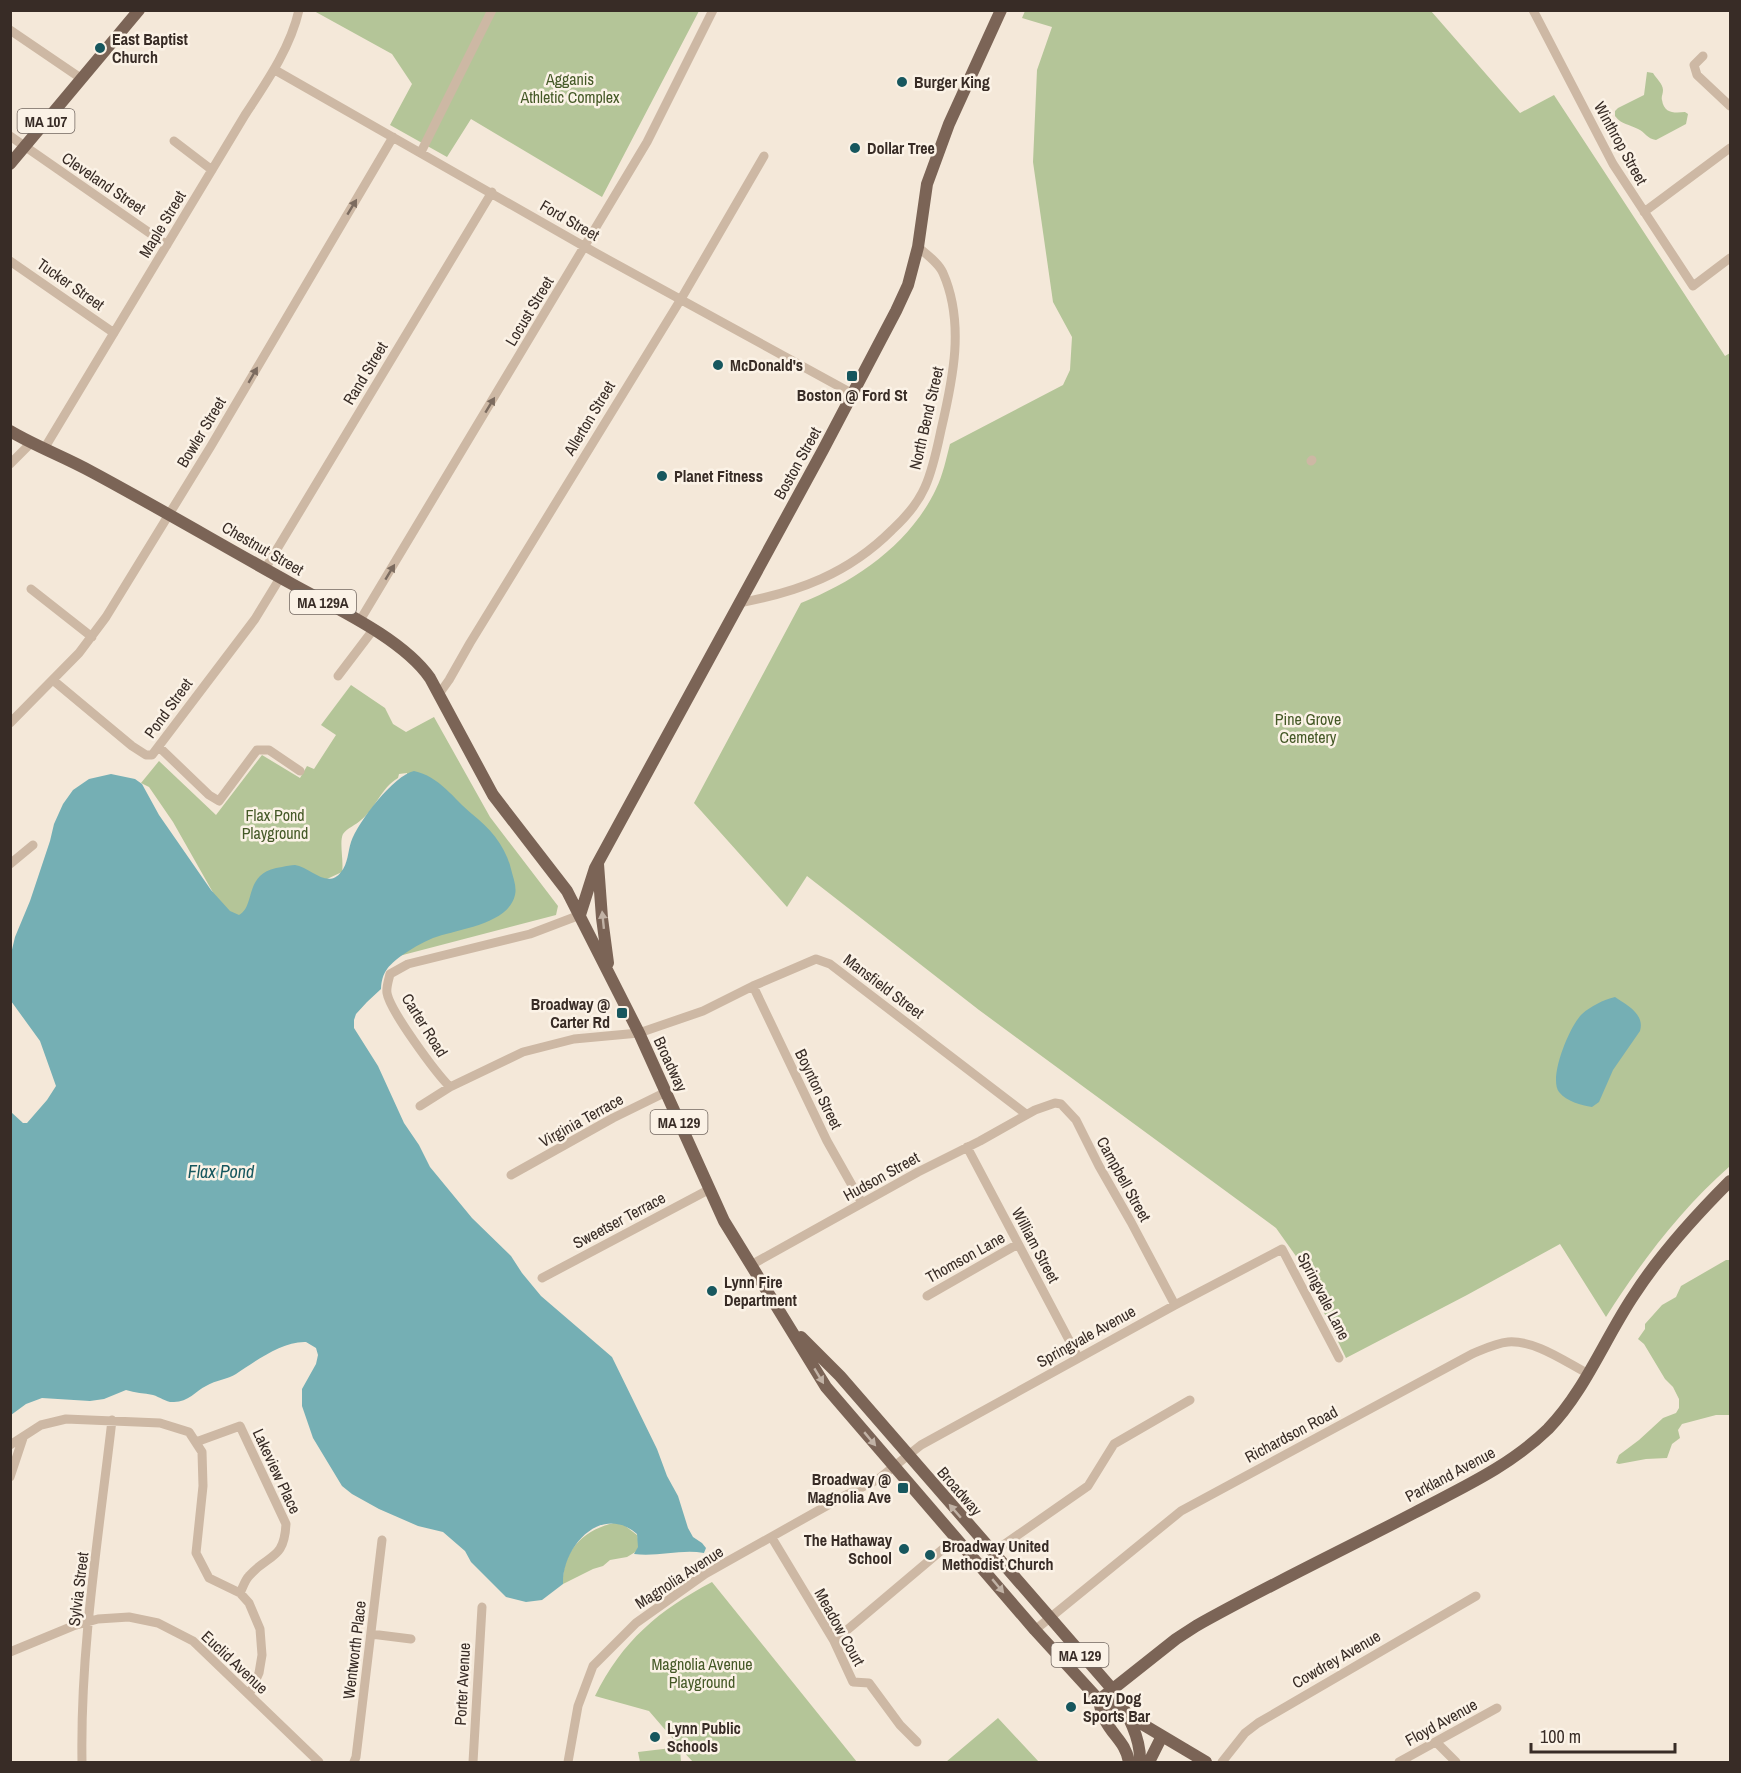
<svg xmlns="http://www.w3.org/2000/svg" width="1741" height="1773" font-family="'Archivo Narrow',sans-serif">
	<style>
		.green { fill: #b4c598 }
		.water { fill: #75afb4 }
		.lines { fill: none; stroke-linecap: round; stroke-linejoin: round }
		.minor { stroke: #cdb8a4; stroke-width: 9 }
		.major { stroke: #7b6456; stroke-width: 12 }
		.oneway { fill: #7b6b5f }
		.oneway2 { fill: #c1b2a5 }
		.poi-dot { fill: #17575e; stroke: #fbf2e6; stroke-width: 2 }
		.labels { text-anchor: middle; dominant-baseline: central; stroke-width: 5; stroke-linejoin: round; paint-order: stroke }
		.shield { fill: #fbf2e6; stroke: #726760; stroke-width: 1.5 }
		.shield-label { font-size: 15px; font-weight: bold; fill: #382c26 }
		.poi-label { font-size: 16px; font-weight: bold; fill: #382c26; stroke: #fbf2e6; text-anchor: start }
		.park-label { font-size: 16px; fill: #455927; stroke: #fbf2e6 }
		.street-label { font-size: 16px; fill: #382c26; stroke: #fbf2e6 }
		.water-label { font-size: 18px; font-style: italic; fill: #17575e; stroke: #fbf2e6 }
	</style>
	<rect width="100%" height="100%" fill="#f4e8d9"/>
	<path class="green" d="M314,11H699L602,197L471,119L447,157L390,125L412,84L392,54Z
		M1025,11H1431L1520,113L1554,95L1725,356L1730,353V1166C1681,1209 1641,1262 1606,1317L1560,1244L1467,1295L1346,1358L1298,1259L1276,1228L979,1010L807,876L787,907L694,803L801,603C856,581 910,544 936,489C943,475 946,459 950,444L1063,385L1070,370L1072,337L1053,302L1033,162L1037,70L1052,27L1022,18Z
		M1647,72L1653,73C1656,78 1663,84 1663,90C1663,94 1661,97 1662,100C1664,114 1675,113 1685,112L1688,114L1686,124L1656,140C1647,139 1645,132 1638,129C1629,124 1622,125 1615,116V111L1618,108L1644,95Z
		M351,685L385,708L393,724L406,732L434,717L490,817L558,906L556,915L399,956L407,773L399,774L398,778C381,788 376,808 361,820C356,825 347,828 343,834C339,842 344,862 342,872L252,914L228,919L173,822L149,787L141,783L159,761L216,815L262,755L300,778L307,766L314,769L336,735L321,725Z
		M1726,1260H1730V1415H1716L1682,1424L1678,1430L1680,1438L1672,1444L1667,1458L1646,1459L1619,1464L1616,1463L1619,1455L1639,1440L1663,1418L1676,1413L1679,1408V1399L1673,1387L1665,1379L1644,1344L1638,1339L1645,1329V1324L1662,1305L1676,1297L1681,1286Z
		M614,1523L624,1525L637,1535L639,1544L637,1551L627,1557L610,1560L603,1566L593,1569L563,1584C562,1551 583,1530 614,1523Z
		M712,1582L857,1762H693L680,1748L681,1762H640L638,1752L680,1747L649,1711L595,1696C622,1641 659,1610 712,1582Z
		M998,1718L1039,1762H946Z"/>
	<path class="water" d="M414,771C439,776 454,799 472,814C490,828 506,847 511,869C513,878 517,886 515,895C508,925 456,929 433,938C421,943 411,949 401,956C388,966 382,972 381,989L367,1002L356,1014L354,1020V1028L378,1066L404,1123L419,1145L430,1167L472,1218L511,1256L522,1273L541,1296L612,1357L657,1449L667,1476L678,1496L688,1528L693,1537L702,1543L706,1548L704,1553C681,1549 658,1557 634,1554L638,1547L637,1534C602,1503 562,1546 563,1584L542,1600L526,1602L506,1597L471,1562L465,1551L443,1532L418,1526L379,1509L352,1494L342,1486L313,1438L302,1406V1389L316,1364L318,1355L316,1348L306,1342C282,1341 256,1361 236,1374C228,1379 216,1380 206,1386C196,1391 188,1402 174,1402C167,1403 160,1397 153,1395C144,1393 135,1393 126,1390L104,1399L90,1401L42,1398L26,1404L11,1415V1112L23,1123H27L47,1100L56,1086L40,1041L11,1001L10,958L15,937L30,901L50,841L54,824L63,804L73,790L89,779L111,774L135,779L142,784L159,815L211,890L230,911L239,915C257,905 242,872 282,867C286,866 291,865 295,865C310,867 328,890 341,872C348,864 348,851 351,842C358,822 394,775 414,771Z
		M1615,997C1627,1005 1645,1014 1640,1031L1613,1070L1599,1102L1592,1107C1581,1105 1567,1102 1559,1092C1548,1078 1570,1025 1582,1014C1591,1006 1603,1000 1615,997Z"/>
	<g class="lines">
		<path class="minor" d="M1533,10L1613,164L1693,286L1730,258
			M10,30L82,79
			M1703,56L1694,65L1697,75L1730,106
			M275,70L594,252L853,394
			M10,136L167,245
			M174,141L212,170
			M421,152L492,10
			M1644,212L1730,148
			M10,261L114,333
			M44,449L245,115C266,83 290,49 299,10
			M1311,461L1312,460
			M10,464L31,443
			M265,569L492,192
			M31,589L92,637
			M739,603C798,592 848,574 892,530C905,518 918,503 925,487C933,469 937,449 941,430C953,379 965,323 943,273C939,263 926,254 918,247
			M359,622L647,142L713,10
			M338,676L373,630
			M54,681L132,746L146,755H152L255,619L280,578
			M439,694L449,680L470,643L681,299L764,156
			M10,723L79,653L106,617L211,446L393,137
			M159,747L209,795L219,801L257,750H269L300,771
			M10,864L33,845
			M580,915L530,934L408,964L390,974C389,979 386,987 387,993C390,1011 436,1073 450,1087L523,1052L574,1039L639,1033L703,1011L753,986L816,959L830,964L1026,1114
			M753,986L827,1141L862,1203
			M420,1106L450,1087
			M967,1147L1078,1357
			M511,1175L613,1118L666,1092
			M751,1265L918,1172L980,1141L1035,1110L1055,1103L1061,1104L1076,1120L1099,1166L1131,1222L1175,1305
			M542,1278L710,1189
			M927,1296L1018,1244
			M196,1442L240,1426L286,1524C284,1561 269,1553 249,1576C245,1580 243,1587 240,1593
			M10,1445L41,1425L66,1419L160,1423L189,1432L202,1452L203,1486L196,1553L209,1578L240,1593L249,1603L260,1629L262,1655L259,1673L249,1695
			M10,1477L23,1438
			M772,1538L834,1641L853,1682L869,1683L900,1725L917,1742
			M992,1553L1088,1486L1114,1444L1190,1400
			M1035,1630L1181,1511L1472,1354C1484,1349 1496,1343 1508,1342C1535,1340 1564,1361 1587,1373
			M371,1634L411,1639
			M834,1641L956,1538
			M10,1652L73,1626L98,1619L129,1617L158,1623L193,1641L319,1762
			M1436,1742L1456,1762
			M82,1762C80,1648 99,1534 112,1420
			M354,1762L356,1757L382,1540
			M473,1762L482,1607
			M568,1762L578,1706L593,1666L636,1623L705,1574L846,1495L877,1480L921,1445L1175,1305L1282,1249L1339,1358
			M1222,1762L1245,1733L1258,1723L1476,1596
			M1399,1762L1497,1708"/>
		<path class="major" d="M10,164L139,10
			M10,431C37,447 65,457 92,472C159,508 225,547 292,584C335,608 402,638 430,678L493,795L567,891L639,1033L724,1221L826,1387L1035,1630L1099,1700L1127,1715L1206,1762
			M598,864L602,918L608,963
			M580,915L595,868L823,450L896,311L908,285L918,247L927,184L949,124L1001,10
			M801,1337L840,1376L1113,1690C1126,1712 1141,1736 1140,1762
			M1099,1700L1176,1639L1196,1626C1267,1586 1341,1551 1414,1513C1461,1488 1509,1467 1548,1429C1585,1391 1605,1338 1634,1295C1661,1253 1695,1216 1730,1181
			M1099,1700C1100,1707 1102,1714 1105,1720C1113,1736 1126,1743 1129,1762
			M1149,1762L1162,1736"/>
	</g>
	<defs><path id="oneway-solid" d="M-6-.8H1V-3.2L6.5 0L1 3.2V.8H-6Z" transform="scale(1.5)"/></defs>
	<g class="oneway">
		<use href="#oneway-solid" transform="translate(352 207) rotate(-59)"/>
		<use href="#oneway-solid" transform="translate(253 375) rotate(-60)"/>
		<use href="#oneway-solid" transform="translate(490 405) rotate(-59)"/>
		<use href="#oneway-solid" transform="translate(390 572) rotate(-59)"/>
	</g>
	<g class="oneway2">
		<use href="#oneway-solid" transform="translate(603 920) rotate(-96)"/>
		<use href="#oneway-solid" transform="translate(819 1376) rotate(59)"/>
		<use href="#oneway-solid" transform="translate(870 1439) rotate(50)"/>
		<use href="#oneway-solid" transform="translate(955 1511) rotate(-131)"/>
		<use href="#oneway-solid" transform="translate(998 1586) rotate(50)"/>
	</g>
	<g class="poi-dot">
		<circle cx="100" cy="48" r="6"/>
		<circle cx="902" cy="82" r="6"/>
		<circle cx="855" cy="148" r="6"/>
		<circle cx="718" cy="365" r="6"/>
		<rect x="846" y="370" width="12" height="12" rx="3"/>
		<circle cx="662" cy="476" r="6"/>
		<rect x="616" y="1007" width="12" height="12" rx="3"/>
		<circle cx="712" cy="1291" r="6"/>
		<rect x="897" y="1482" width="12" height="12" rx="3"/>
		<circle cx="904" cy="1549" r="6"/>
		<circle cx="930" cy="1555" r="6"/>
		<circle cx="1071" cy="1707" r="6"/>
		<circle cx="655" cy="1737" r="6"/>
	</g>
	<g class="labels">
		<g class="shield">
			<rect x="17.5" y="109" width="57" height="24" rx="4.5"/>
			<rect x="290" y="590" width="66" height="24" rx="4.5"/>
			<rect x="650.5" y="1110" width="57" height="24" rx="4.5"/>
			<rect x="1051.5" y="1643" width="57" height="24" rx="4.5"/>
		</g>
		<g class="shield-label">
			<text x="46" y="121">MA 107</text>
			<text x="323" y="602">MA 129A</text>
			<text x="679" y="1122">MA 129</text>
			<text x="1080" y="1655">MA 129</text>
		</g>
		<g class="poi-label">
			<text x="112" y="39">East Baptist<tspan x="112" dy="18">Church</tspan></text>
			<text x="914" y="82">Burger King</text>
			<text x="867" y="148">Dollar Tree</text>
			<text x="730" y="365">McDonald's</text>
			<text x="852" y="395" text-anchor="middle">Boston @ Ford St</text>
			<text x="674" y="476">Planet Fitness</text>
			<text x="610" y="1004" text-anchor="end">Broadway @<tspan x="610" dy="18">Carter Rd</tspan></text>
			<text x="724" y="1282">Lynn Fire<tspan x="724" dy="18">Department</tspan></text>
			<text x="891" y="1479" text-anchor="end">Broadway @<tspan x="891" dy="18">Magnolia Ave</tspan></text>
			<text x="892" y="1540" text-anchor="end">The Hathaway<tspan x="892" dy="18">School</tspan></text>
			<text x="942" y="1546">Broadway United<tspan x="942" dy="18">Methodist Church</tspan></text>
			<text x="1083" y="1698">Lazy Dog<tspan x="1083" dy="18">Sports Bar</tspan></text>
			<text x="667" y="1728">Lynn Public<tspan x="667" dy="18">Schools</tspan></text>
		</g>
		<g class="park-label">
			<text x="570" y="79">Agganis<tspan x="570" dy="18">Athletic Complex</tspan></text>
			<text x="1308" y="719">Pine Grove<tspan x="1308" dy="18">Cemetery</tspan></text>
			<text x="275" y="815">Flax Pond<tspan x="275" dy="18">Playground</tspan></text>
			<text x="702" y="1664">Magnolia Avenue<tspan x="702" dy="18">Playground</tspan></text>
		</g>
		<g class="street-label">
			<text transform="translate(1621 143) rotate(61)">Winthrop Street</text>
			<text transform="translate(104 183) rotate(34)">Cleveland Street</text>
			<text transform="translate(570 220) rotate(30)">Ford Street</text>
			<text transform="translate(162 224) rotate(-59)">Maple Street</text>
			<text transform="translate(71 284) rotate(35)">Tucker Street</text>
			<text transform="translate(529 311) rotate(-59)">Locust Street</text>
			<text transform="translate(365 373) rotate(-59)">Rand Street</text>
			<text transform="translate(589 418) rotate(-59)">Allerton Street</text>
			<text transform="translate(926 418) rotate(-77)">North Bend Street</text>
			<text transform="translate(201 432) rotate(-59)">Bowler Street</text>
			<text transform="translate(797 463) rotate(-61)">Boston Street</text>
			<text transform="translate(263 548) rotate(30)">Chestnut Street</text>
			<text transform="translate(168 708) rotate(-54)">Pond Street</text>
			<text transform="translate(884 986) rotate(37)">Mansfield Street</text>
			<text transform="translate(425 1025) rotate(58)">Carter Road</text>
			<text transform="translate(671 1064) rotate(65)">Broadway</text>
			<text transform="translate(819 1089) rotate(64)">Boynton Street</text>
			<text transform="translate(581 1120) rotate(-29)">Virginia Terrace</text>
			<text transform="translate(881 1176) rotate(-29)">Hudson Street</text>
			<text transform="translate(1124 1179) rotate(61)">Campbell Street</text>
			<text transform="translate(619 1220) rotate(-28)">Sweetser Terrace</text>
			<text transform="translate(1036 1245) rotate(62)">William Street</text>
			<text transform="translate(965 1257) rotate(-29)">Thomson Lane</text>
			<text transform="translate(1324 1296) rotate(63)">Springvale Lane</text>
			<text transform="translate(1086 1336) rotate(-29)">Springvale Avenue</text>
			<text transform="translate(1291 1434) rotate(-28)">Richardson Road</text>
			<text transform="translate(277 1471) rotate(65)">Lakeview Place</text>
			<text transform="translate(1450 1474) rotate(-28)">Parkland Avenue</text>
			<text transform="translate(960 1491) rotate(49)">Broadway</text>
			<text transform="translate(679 1577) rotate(-33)">Magnolia Avenue</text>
			<text transform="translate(78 1589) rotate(-83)">Sylvia Street</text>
			<text transform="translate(840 1627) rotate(61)">Meadow Court</text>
			<text transform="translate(354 1650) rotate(-83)">Wentworth Place</text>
			<text transform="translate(1336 1659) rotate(-30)">Cowdrey Avenue</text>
			<text transform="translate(235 1662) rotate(43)">Euclid Avenue</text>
			<text transform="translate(462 1684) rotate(-87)">Porter Avenue</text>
			<text transform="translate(1441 1722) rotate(-29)">Floyd Avenue</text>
		</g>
		<g class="water-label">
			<text x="221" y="1171">Flax Pond</text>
		</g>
	</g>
	<rect width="1741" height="1773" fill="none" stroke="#382c26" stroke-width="24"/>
	<path d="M1531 1743v9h144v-9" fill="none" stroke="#382c26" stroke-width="3"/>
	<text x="1540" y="1743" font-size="18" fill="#382c26" stroke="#fbf2e6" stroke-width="4.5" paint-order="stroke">100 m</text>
</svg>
